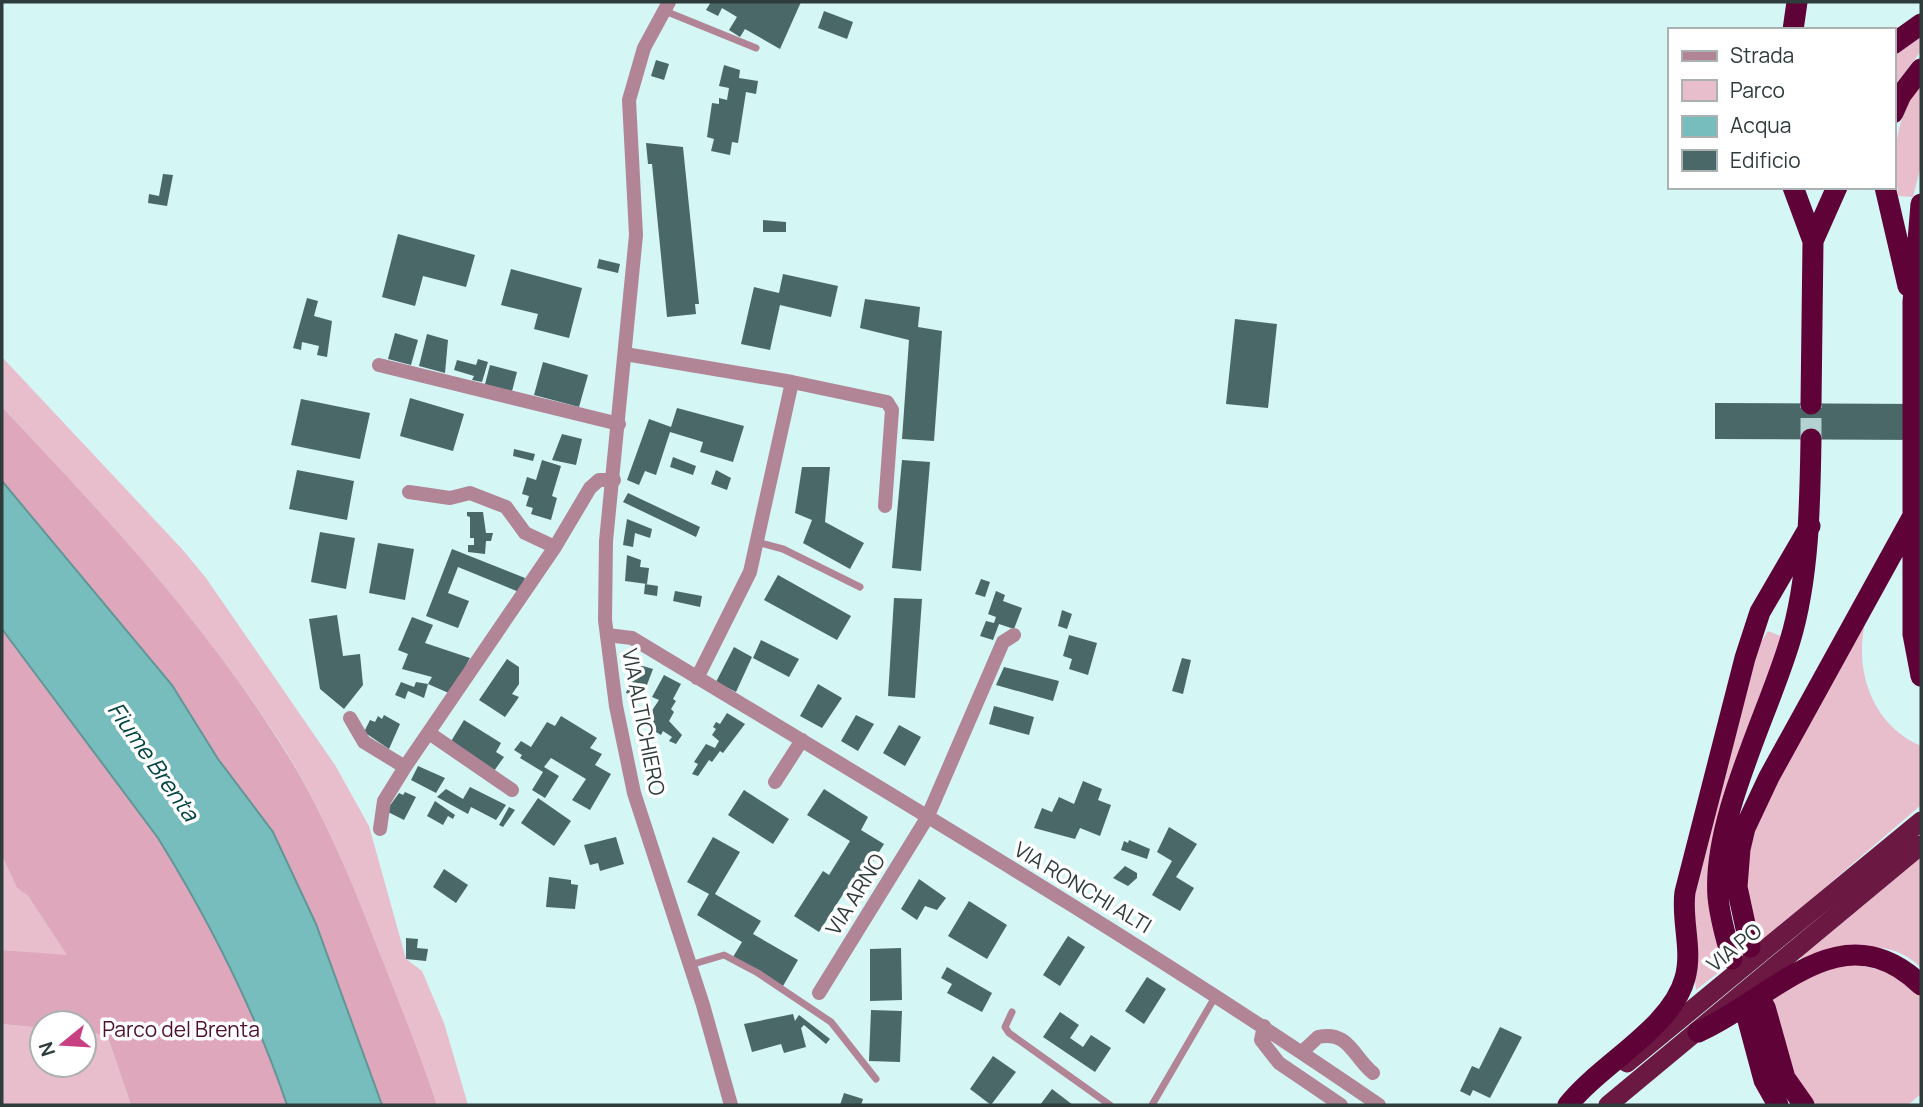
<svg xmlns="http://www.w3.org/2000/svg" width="1923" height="1107" font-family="Manrope,sans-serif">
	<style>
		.green { fill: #e8becd }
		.forest { fill: #dea7bc }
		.water { fill: #78bdbd; stroke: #629696; stroke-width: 2 }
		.building { fill: #4a6868 }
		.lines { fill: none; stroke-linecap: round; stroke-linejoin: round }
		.motorway-tunnel { stroke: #b3d1d0; stroke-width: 21; stroke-dasharray: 21 10; stroke-linecap: butt }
		.service { stroke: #b18596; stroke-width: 7 }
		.minor { stroke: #b18596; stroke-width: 14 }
		.tertiary { stroke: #b18596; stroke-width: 14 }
		.trunk { stroke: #6b1843; stroke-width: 19 }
		.motorway { stroke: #5f0237; stroke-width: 21 }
		.labels { text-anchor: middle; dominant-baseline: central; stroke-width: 7; stroke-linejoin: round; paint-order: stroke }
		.street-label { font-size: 21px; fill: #2e3c3b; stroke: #fff }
		.park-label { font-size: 21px; fill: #4e0f2f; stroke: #fff }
		.water-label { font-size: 23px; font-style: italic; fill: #044; stroke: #fff }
	</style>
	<rect width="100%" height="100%" fill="#d4f6f5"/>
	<path class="green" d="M1921,33V51L1893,88V54Z
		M1921,79V165L1913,197L1898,196C1893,143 1895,125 1921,79Z
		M2,357L182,549L206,578L335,765L369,826L406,959L422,971L444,1023L468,1105H437C421,1056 402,1009 383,961C354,887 325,813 282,745C203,621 102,513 2,407Z
		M1866,619C1853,668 1871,725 1921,746V805L1757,946L1747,903L1748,859L1759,815Z
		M1768,631L1783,637L1717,821C1705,873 1711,919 1723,969L1696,990L1688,913L1748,663Z
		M2,856L17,888L28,896L68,956L2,950Z
		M1921,857V968C1888,934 1843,949 1803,960L1800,957Z
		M1850,963L1894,973L1921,993V1094L1908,1105H1816L1799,1089L1769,998L1825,969Z
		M2,1024L42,1028V1065H84V1032L107,1035L131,1105H2Z"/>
	<path class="forest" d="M2,407C102,513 204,621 282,746C325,813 354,887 383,961C402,1009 421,1056 437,1105H382L316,924L273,832L218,759L172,685L2,481Z
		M2,629L158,838C210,922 255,1011 287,1105H131L107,1035L84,1032V1023H42V1028L2,1024V950L67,955L28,896L17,888L2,856Z"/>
	<path class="water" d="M2,481L172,685L218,759L273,832L316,924L382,1105H287C255,1011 210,922 158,838L2,629Z"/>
	<path class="building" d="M711,2H801L780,49L745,29L740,37L729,30L737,17L722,8L718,16L706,10Z
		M824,11L853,22L847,39L818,28Z
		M656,60L669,64L664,80L651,76Z
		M724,65L740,70L739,78L758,81L756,94L746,92L738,143L732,142L730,155L711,151L714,139L707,137L712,103L719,104V98L727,100L729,88L719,86Z
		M646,143L683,147L699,304H695L696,314L667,317L652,164H648Z
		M163,174L173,175L167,206L148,203L149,194L159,196Z
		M763,220L786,222V232H763Z
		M398,234L475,255L466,287L423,276L415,306L382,297Z
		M599,259L620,264L618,273L597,268Z
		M511,269L582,288L569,338L534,329L538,314L501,305Z
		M783,274L838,286L831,317L780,305L770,350L741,344L754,287L779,293Z
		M307,298L318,301L314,316L332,321L327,357L317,355L319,346L302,342L301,350L293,348Z
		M865,299L920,307L918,327L942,331L934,441L902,439L909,340L860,328Z
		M1235,319L1277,324L1268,408L1226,404Z
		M395,333L418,340L411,365L388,359Z
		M427,334L448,340L445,373L419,366Z
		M478,359L488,362L482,382L472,380L474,376L454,370L457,360L476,365Z
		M543,362L588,375L579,407L534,395Z
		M490,365L517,372L511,395L484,388Z
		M410,398L464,414L453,451L400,436Z
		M301,399L370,413L360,459L291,445Z
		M1715,403L1921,404V440L1715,439Z
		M677,408L744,426L733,462L700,452L703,442L670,432L656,475L645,471L639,485L627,480L649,419L671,427Z
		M562,434L582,439L576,465L552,460Z
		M514,449L535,454L533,461L513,456Z
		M673,457L696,466L693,475L670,467Z
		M542,460L561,466L552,496L557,498L551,520L531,514L533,508L526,506L529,496L522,494L527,477L536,480Z
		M902,460L930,462L921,571L892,568Z
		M802,467H830L825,522L864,543L850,569L803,543L812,520L795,513Z
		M297,470L354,481L347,520L289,509Z
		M716,470L731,478L727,490L711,484Z
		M628,493L700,527L696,537L623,502Z
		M467,512H483L486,533H493L491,541H486L485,554L468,552V545H474V538H470V517L467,516Z
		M627,519L652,529L650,538L635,533L633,547L623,545Z
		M320,532L355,538L346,589L311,582Z
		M378,543L414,549L405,600L369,593Z
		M452,549L525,578L519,592L458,567L448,593L469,601L458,628L426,616Z
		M627,555L641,560L640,567L649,568L647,584L625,581Z
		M778,575L851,616L837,640L764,600Z
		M981,579L990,582L985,597L975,594Z
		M645,584L658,586L657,596L644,594Z
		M675,591L702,596L700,607L673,601Z
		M996,591L1005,595L1003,601L1022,608L1014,629L999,624L993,640L980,636L986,621L994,623L996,617L988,614Z
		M894,598L922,599L915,698L888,696Z
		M1062,610L1072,614L1067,629L1058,626Z
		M337,615L343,656L360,654L363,685L344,709L320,689L309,619Z
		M412,617L433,625L425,643L470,658L451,694L428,684L432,677L402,669L408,654L398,650Z
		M1069,635L1097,643L1088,675L1069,669L1072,659L1063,656Z
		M761,640L799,659L789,677L753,658Z
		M734,647L752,657L736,692L716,682Z
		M1182,658L1191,660L1183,694L1172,691Z
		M507,659L519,667V684L512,694L519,697L505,717L479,700Z
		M636,664L653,669L642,698L626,693Z
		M1004,667L1059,681L1053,701L996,685Z
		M664,675L681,684L673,699L676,701L671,709L674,712L669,721L682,735L676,744L669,741L672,737L663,731L661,735L643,724L659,700L652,697Z
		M401,682L414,687L416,682L428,684L424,698L408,691L405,699L395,695Z
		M818,684L842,698L822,728L800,716Z
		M994,706L1034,717L1029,735L989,724Z
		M727,713L745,724L723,753L720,751L712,762L709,760L698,776L692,774L698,764L694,762L706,744L715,748L719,741L712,735L716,729L713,727L716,722L720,724Z
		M384,715L400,724L389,749L364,732L370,720L375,722L378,716L382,719Z
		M856,715L874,724L858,751L841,741Z
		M561,716L597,738L590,748L602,754L595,765L611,774L590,810L572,800L586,779L551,758L544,767L559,776L545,798L532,790L543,772L520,758L522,755L514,750L521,741L531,747L547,722L555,726Z
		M464,720L501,743L496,752L504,757L494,771L450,743Z
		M899,725L921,737L905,766L883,753Z
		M418,766L445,778L436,793L411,780Z
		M1083,781L1102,789L1098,800L1111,805L1100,836L1080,828L1075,839L1034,828L1042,808L1052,812L1059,797L1074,804Z
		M470,787L506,805L496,820L471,807L468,814L437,797L446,789L463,799Z
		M824,789L868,817L861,830L884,844L854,892L847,888L819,932L794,916L823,871L829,875L850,841L807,815Z
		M744,790L789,819L773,844L728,815Z
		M405,792L416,797L404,820L386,811L399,793L403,795Z
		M538,798L571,821L554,846L521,823Z
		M435,801L455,815L453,819L448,816L443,825L427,816Z
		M509,807L515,810L503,827L499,825Z
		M1169,827L1197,844L1176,877L1194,888L1180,911L1152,895L1172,861L1157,852Z
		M616,837L624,864L600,871L598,863L590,865L584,845Z
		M713,837L740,852L715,894L761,921L753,934L798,960L783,986L733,957L742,942L697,915L709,894L687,882Z
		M1129,840L1150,849L1147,859L1121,850L1124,841L1128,843Z
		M1125,866L1137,873V878L1128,886L1113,878Z
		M444,869L468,885L456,903L433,887Z
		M549,877L571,880V884L578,885L575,909L546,907Z
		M919,879L946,898L937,910L925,906L917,920L901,909Z
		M969,901L1007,925L987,959L948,936Z
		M1068,936L1085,947L1060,986L1043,975Z
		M406,938L418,939L417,948L428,949L426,961L406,959Z
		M901,948L902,1000L870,1001V949Z
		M947,967L992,993L982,1012L947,993L952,984L941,978Z
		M1147,977L1166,989L1144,1024L1125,1011Z
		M871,1010L902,1011L900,1062L869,1061Z
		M1060,1012L1079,1025L1070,1038L1083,1047L1091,1035L1111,1048L1095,1072L1043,1037Z
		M793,1014L795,1021L799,1015L830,1039L826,1044L804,1025L801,1028L806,1047L784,1053L781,1044L752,1052L744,1024Z
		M1500,1027L1522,1037L1490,1098L1473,1090L1470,1096L1460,1091L1472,1066L1479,1069Z
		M993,1056L1016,1072L991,1105L970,1089Z
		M1052,1089L1073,1105H1040Z
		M844,1093L863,1099L861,1105H840Z"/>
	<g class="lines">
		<path class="motorway-tunnel" d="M1811,439V404"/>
		<path class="service" d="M665,11L756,48
			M757,542L783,549L860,587
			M690,965L724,955L758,973L831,1022L876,1079
			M1012,1012L1005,1027L1009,1033L1110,1105
			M1152,1105L1215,997"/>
		<path class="minor" d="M625,354L792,382L887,402L892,410L885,506
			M379,365L619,424
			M409,492L450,498L470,493L506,507L525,533L555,547
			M607,635L632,638C883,790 1137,939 1379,1105
			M697,678L750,572L792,382
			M350,718L364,742L405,767
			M429,733L512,790
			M775,782L802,740
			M380,829L384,801L405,767L555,547L590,488L599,480H614
			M819,993L927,818L1003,642L1014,635
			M1264,1026L1261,1040L1279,1063L1341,1105
			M1302,1052L1318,1037C1349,1030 1353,1057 1373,1073"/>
		<path class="tertiary" d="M669,2L644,48L629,100L636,235L606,541L605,620L616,706L634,793L703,1005L731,1105"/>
		<path class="trunk" d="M1627,1063L1921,821
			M1608,1105L1921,845"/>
		<path class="motorway" d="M1793,30L1797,2
			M1893,44L1921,24
			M1893,113L1901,95L1921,69
			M1793,187L1813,241L1811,404
			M1885,187L1908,286
			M1921,204L1913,302V634L1921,676
			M1813,241L1837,187
			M1750,947L1737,887L1740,849L1745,828L1769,777L1914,514
			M1732,959C1726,939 1720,918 1718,897C1712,820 1768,715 1790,641C1809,578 1810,504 1811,439
			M1765,1007L1785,1078L1804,1105
			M1746,1013L1764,1080L1778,1105
			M1698,1032C1772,1000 1841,908 1921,985
			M1568,1105C1600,1064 1672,1028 1685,978C1693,950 1681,920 1685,892L1745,658L1760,612L1810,526"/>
	</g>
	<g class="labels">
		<g class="street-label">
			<text transform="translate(644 722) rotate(79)">VIA ALTICHIERO</text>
			<text transform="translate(1083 887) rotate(31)">VIA RONCHI ALTI</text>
			<text transform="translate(855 894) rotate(-58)">VIA ARNO</text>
			<text transform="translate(1734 947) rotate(-39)">VIA PO</text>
		</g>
		<g class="park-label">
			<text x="181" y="1029">Parco del Brenta</text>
		</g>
		<g class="water-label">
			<text transform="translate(154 761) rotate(55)">Fiume Brenta</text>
		</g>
	</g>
	<rect width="1923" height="1107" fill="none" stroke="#2e3c3b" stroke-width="7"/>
	<rect x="1668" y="28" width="228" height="161" fill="#ffffff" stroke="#abb1b1" stroke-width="2"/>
	<rect x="1682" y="51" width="35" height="10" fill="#b18596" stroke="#abb1b1" stroke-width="2"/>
	<text x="1730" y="63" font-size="21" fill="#2e3c3b">Strada</text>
	<rect x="1682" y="80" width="35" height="21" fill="#e8becd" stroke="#abb1b1" stroke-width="2"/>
	<text x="1730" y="98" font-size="21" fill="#2e3c3b">Parco</text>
	<rect x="1682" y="116" width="35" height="21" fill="#78bdbd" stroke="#abb1b1" stroke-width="2"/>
	<text x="1730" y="133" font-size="21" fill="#2e3c3b">Acqua</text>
	<rect x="1682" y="150" width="35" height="21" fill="#4a6868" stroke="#abb1b1" stroke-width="2"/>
	<text x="1730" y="168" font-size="21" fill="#2e3c3b">Edificio</text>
	<g transform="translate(63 1044) rotate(252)"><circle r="33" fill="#ffffff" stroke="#abb1b1" stroke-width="2"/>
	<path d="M0-5L12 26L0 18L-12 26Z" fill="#c74182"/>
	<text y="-10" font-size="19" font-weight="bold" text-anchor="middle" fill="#2e3c3b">N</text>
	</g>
</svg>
